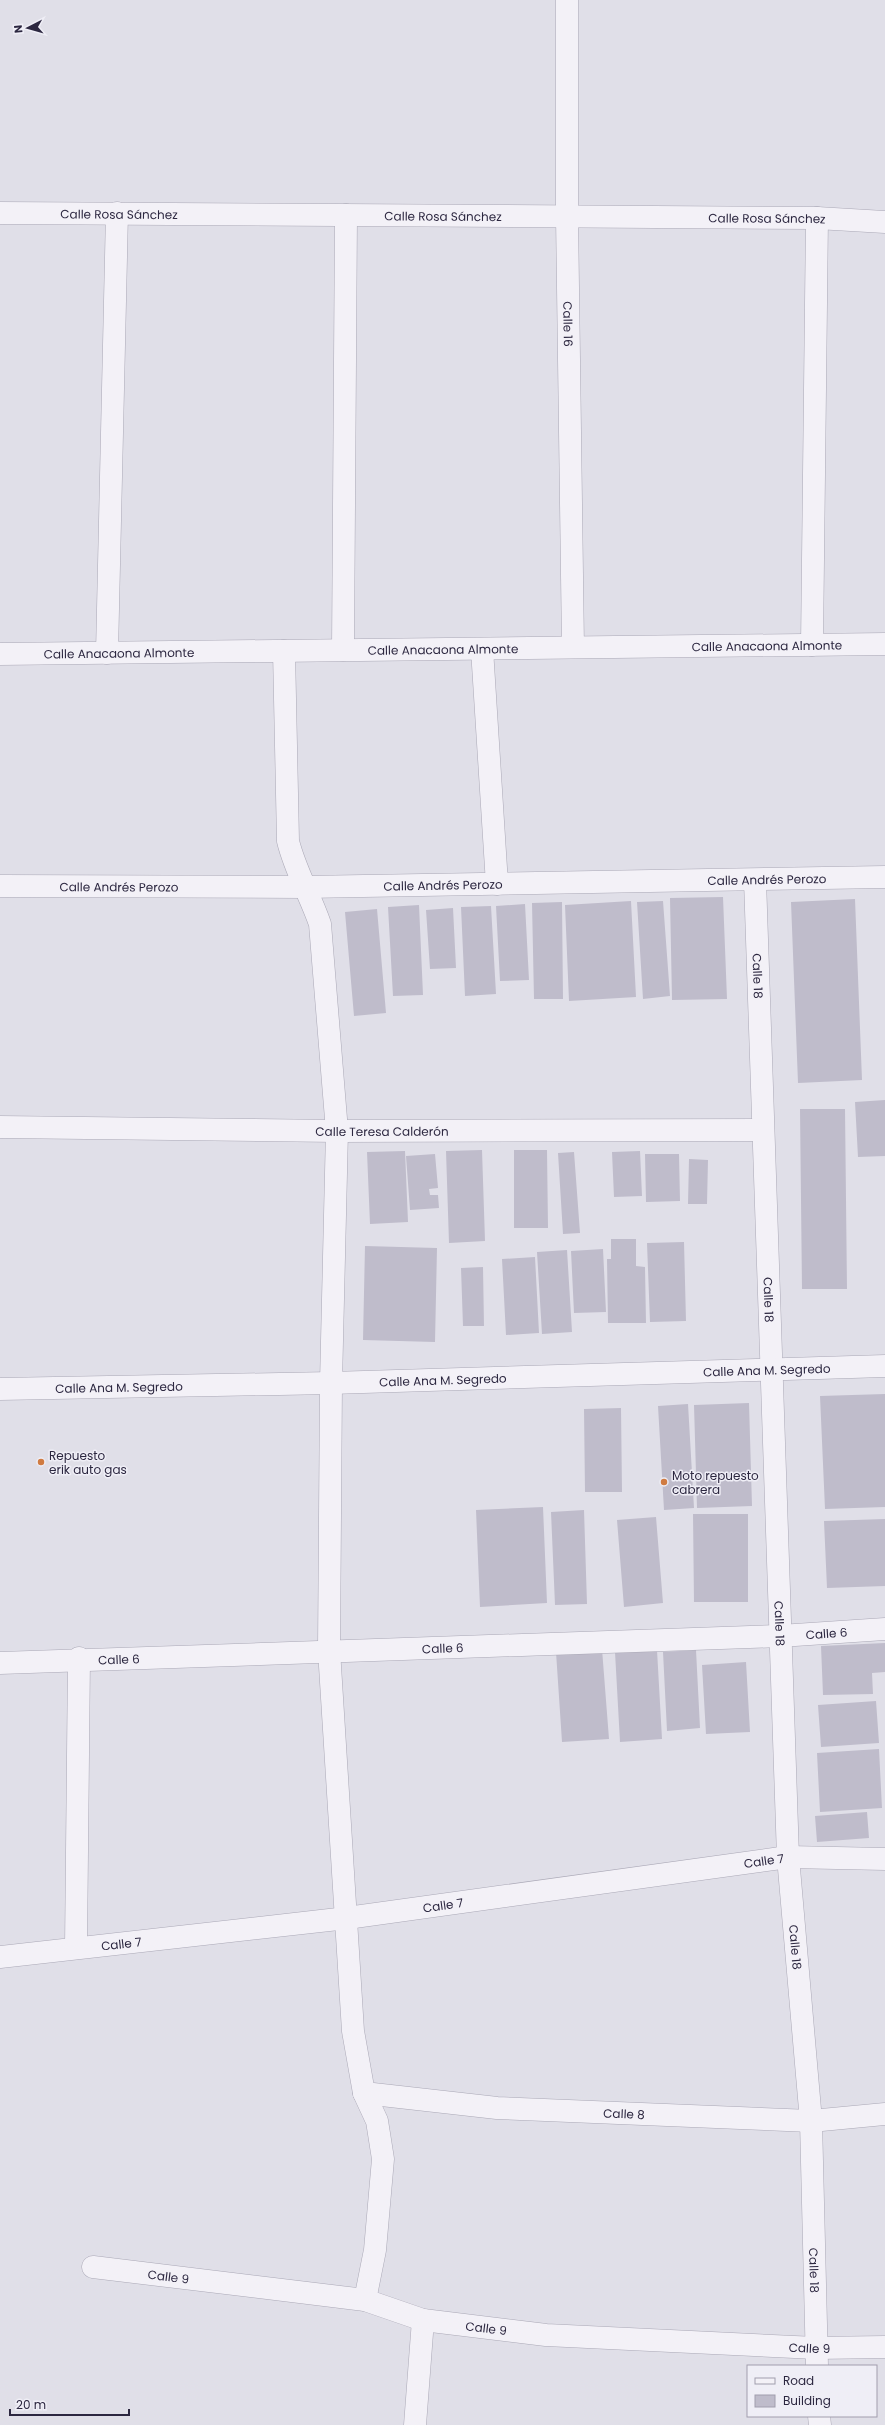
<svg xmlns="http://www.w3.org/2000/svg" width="885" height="2425" font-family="Poppins,sans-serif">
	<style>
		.building { fill: #bfbccb }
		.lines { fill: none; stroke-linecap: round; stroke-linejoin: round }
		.minor-casing { stroke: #aaa8b6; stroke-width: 23 }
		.minor { stroke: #f3f1f7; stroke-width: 22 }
		.poi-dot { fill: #d07b41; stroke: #efeef6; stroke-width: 1.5 }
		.labels { text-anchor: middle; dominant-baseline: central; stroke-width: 3; stroke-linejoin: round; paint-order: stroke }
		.street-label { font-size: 12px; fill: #2c2740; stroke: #efeef6 }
		.poi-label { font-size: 12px; fill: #2c2740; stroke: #efeef6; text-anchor: start }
	</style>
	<rect width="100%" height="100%" fill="#e0dfe8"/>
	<path class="building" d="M723,897L727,999L672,1000L670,898Z
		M855,899L862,1080L798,1083L791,902Z
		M631,901L636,997L569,1001L565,905Z
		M663,901L670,996L643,999L637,902Z
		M562,902L563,999H534L532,903Z
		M525,904L529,980L500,981L496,906Z
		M419,905L423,995L393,996L388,907Z
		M491,906L496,994L465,996L461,907Z
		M453,908L456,968L430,969L426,910Z
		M377,909L386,1013L354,1016L345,912Z
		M885,1100V1156L858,1157L855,1102Z
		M800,1109H845L847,1289H802Z
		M482,1150L485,1241L449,1243L446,1151Z
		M514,1150H547L548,1228H514Z
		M405,1151L408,1222L370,1224L367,1152Z
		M640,1151L642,1196L614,1197L612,1152Z
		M574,1152L580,1233L563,1234L558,1153Z
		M435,1154L438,1188L429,1189L430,1195H438L439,1208L410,1210L406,1156Z
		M645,1154H679L680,1201L646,1202Z
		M689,1159L708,1160L707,1204H688Z
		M611,1239H636V1266L645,1267L646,1323H608L607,1259H611Z
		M684,1242L686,1321L650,1322L647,1243Z
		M365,1246L437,1248L435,1342L363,1340Z
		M603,1249L606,1312L574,1313L571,1251Z
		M567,1250L572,1332L542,1334L537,1252Z
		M535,1257L539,1333L506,1335L502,1259Z
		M483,1267L484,1326H463L461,1268Z
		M885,1394V1507L825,1509L820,1396Z
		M749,1403L752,1506L697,1508L694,1405Z
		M688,1404L694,1508L664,1510L658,1406Z
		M621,1408L622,1492H585L584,1409Z
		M543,1507L547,1603L480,1607L476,1510Z
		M584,1510L587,1604L555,1605L551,1512Z
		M693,1514H748V1602H694Z
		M656,1517L663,1603L624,1607L617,1520Z
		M885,1519V1586L827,1588L824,1521Z
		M885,1643V1672L872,1673L873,1694L823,1695L821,1646Z
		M602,1649L609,1739L562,1742L556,1652Z
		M657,1650L662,1739L620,1742L615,1652Z
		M696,1650L700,1728L667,1731L663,1652Z
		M746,1662L750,1732L706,1734L702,1665Z
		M876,1701L879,1743L821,1747L818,1705Z
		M879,1749L882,1808L820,1812L817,1753Z
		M867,1812L869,1838L817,1842L815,1816Z"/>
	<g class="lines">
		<defs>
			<g id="minor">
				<path id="s1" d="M567,0V216L573,647"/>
				<path id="s2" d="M0,213L817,218L885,222"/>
				<path d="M812,645L817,218"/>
				<path d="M482,649L497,884"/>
				<path d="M343,650L346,215"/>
				<path d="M284,651L288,841C295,870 310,895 320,924L337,1131L331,1383L329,1650L353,2031L364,2093L377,2121L383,2159L375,2250L365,2300"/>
				<path d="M107,653L117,213"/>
				<path id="s3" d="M0,654L885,644"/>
				<path id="s4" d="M755,880L788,1857L811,2121L817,2366"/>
				<path id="s5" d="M0,886L305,887L885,877"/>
				<path id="s6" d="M0,1127L337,1131L763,1130"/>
				<path id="s7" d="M0,1389L331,1383L885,1366"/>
				<path id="s8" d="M0,1663L780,1636L885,1629"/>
				<path d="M76,1948L79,1658"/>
				<path id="s9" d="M0,1957L347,1918L788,1857L885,1859"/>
				<path id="s10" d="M364,2093L497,2108L811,2121L885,2114"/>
				<path id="s11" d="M93,2267L365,2300L423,2320L546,2335L816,2348L885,2347"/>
				<path d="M819,2416L820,2425"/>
				<path d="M415,2425L423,2320"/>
			</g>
		</defs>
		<use href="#minor" class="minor-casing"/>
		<use href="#minor" class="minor"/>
	</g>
	<g class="poi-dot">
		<circle cx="41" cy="1462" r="4"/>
		<circle cx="664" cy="1482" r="4"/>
	</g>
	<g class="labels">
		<g class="street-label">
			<text stroke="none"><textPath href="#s2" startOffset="119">Calle Rosa Sánchez</textPath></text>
			<text stroke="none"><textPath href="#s2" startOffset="443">Calle Rosa Sánchez</textPath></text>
			<text stroke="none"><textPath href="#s2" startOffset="767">Calle Rosa Sánchez</textPath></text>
			<text stroke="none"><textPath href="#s1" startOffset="324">Calle 16</textPath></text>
			<text stroke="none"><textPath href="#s3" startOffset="767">Calle Anacaona Almonte</textPath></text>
			<text stroke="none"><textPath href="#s3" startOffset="443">Calle Anacaona Almonte</textPath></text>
			<text stroke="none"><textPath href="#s3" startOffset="119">Calle Anacaona Almonte</textPath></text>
			<text stroke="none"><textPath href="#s5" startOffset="767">Calle Andrés Perozo</textPath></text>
			<text stroke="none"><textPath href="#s5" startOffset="443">Calle Andrés Perozo</textPath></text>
			<text stroke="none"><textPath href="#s5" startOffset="119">Calle Andrés Perozo</textPath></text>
			<text stroke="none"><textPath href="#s4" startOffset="96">Calle 18</textPath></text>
			<text stroke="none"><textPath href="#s6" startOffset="382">Calle Teresa Calderón</textPath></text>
			<text stroke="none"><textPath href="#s4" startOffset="420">Calle 18</textPath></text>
			<text stroke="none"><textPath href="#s7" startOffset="767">Calle Ana M. Segredo</textPath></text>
			<text stroke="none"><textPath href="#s7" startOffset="443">Calle Ana M. Segredo</textPath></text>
			<text stroke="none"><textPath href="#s7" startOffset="119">Calle Ana M. Segredo</textPath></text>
			<text stroke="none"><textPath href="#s4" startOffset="744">Calle 18</textPath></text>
			<text stroke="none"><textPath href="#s8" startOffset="827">Calle 6</textPath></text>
			<text stroke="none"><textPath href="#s8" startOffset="443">Calle 6</textPath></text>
			<text stroke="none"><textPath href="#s8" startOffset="119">Calle 6</textPath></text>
			<text stroke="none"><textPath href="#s9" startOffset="770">Calle 7</textPath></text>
			<text stroke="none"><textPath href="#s9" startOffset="446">Calle 7</textPath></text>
			<text stroke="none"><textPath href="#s9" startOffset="122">Calle 7</textPath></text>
			<text stroke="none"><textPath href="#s4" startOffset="1068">Calle 18</textPath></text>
			<text stroke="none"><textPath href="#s10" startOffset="261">Calle 8</textPath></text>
			<text stroke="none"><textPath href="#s4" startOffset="1392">Calle 18</textPath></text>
			<text stroke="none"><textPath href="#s11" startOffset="76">Calle 9</textPath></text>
			<text stroke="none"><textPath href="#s11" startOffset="399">Calle 9</textPath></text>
			<text stroke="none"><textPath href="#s11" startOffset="723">Calle 9</textPath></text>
		</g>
		<g class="poi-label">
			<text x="49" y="1455">Repuesto<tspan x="49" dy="14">erik auto gas</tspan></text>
			<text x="672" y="1475">Moto repuesto<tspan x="672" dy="14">cabrera</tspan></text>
		</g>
	</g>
	<rect x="747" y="2365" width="130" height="52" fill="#efeef6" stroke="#a19ead"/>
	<rect x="755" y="2378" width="20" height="6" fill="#f3f1f7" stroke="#a19ead"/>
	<text x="783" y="2385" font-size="12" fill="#2c2740">Road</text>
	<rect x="755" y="2395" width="20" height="12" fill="#bfbccb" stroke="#a19ead"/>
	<text x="783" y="2405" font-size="12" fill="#2c2740">Building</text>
	<g transform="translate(28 28) rotate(264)" stroke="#efeef6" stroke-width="3" paint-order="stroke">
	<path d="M0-3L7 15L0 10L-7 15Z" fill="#2c2740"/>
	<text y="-6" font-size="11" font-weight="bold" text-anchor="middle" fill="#2c2740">N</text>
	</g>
	<path d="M10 2409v6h119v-6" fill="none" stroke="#2c2740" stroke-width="2"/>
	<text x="16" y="2409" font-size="12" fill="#2c2740" stroke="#efeef6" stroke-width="3" paint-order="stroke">20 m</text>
</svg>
